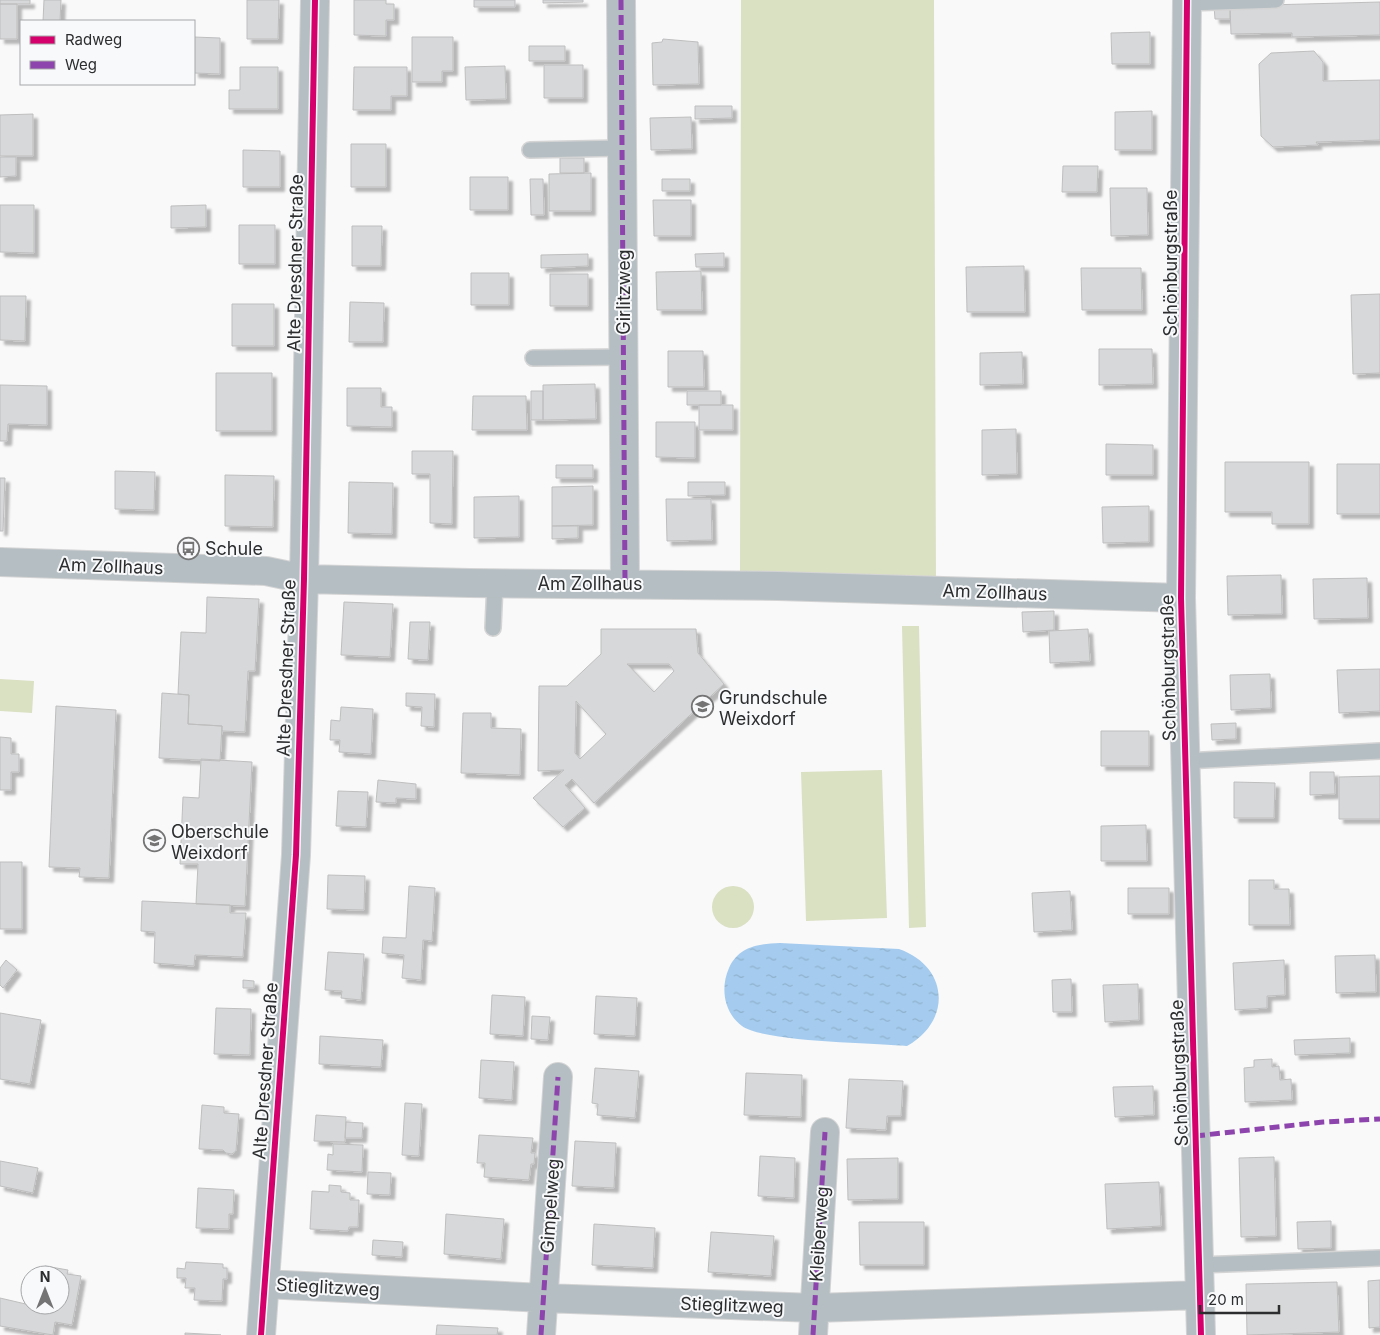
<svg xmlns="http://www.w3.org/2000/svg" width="1380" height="1335" font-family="Inter,sans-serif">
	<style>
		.grass { fill: #dae0c2 }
		.water { fill: url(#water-ripples) }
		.building { fill: #d7d8d9; stroke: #bebebf; fill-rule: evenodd; filter: url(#shadow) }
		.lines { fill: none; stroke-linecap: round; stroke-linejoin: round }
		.lane-casing { stroke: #d4d4d5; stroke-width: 18 }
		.street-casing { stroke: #d4d4d5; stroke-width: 30 }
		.lane { stroke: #b5bec2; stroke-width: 15 }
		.street { stroke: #b5bec2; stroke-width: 28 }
		.quiet { stroke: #8e44ad; stroke-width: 5; stroke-dasharray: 10 5; stroke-linecap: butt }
		.cycleway-casing { stroke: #f8f9fb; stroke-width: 9 }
		.cycleway { stroke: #d6006c; stroke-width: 6 }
		.labels { text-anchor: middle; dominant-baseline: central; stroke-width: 4; stroke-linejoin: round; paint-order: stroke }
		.street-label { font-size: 18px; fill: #2c2d2e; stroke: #f8f9fb }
		.poi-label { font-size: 18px; fill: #2c2d2e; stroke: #f8f9fb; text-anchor: start }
	</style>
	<defs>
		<pattern id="water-ripples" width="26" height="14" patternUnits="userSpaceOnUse" patternTransform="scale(1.25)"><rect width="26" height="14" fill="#a5ccee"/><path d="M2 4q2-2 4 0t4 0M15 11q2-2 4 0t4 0" fill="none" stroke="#8eb0cc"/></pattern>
		<filter id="shadow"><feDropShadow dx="4.5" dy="4.5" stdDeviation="1" flood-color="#0004"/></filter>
	</defs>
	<rect width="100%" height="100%" fill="#f9f9fa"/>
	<path class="grass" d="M741,0H934L936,590L740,585Z
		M902,626H919L926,927L909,928Z
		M0,679L34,681L32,713L0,711Z
		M882,770L887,918L806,921L801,772Z
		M712 907a21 21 0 1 1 42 0a21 21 0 1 1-42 0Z"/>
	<path class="water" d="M780,943L899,949C948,966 953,1020 907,1046C875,1043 763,1042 742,1026C724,1013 720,988 729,968C739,946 759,944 780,943Z"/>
	<path class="building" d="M0,0H30V4H0Z
		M44,0H61L60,21H43Z
		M247,0H279L278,39H247Z
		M354,0H386V4H394V20H386V36L354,35Z
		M474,0H515V7H474Z
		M543,0H583V2L543,3Z
		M1380,2V35L1292,37V33L1231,34L1230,6Z
		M0,4H17V39H0Z
		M1214,6H1230V19H1215Z
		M1150,32V64H1112L1111,33Z
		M194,37L220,38V74L194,73Z
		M412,37H453V71H442V82H412Z
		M663,39L698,42L699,84L653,85L652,43L662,42Z
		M529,46H565V61H529Z
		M1314,51L1323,62V81L1380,80V140L1316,142L1318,145L1273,147L1261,136L1259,64L1271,53Z
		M544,65H583V98H544Z
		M505,66L506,99L466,100L465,67Z
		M240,67H278V109H229V90H240Z
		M354,67H407V96H391V110H353Z
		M695,106H732V118L695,119Z
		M1152,111V150H1115V112Z
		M33,114V156H0V115Z
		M691,117L692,149L651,150L650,118Z
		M351,144H386V187H351Z
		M243,150L280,151V187H243Z
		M0,157H16V176L0,177Z
		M560,158H584V173H560Z
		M1063,166H1098L1097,192H1062Z
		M591,173V211H549V174Z
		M470,177H508V210H470Z
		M530,179H543L544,215H531Z
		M662,179H690V191H662Z
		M1110,188H1147L1148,235L1111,236Z
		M653,200H691V236H654Z
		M0,205H34V253L0,252Z
		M206,205V227L171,228V206Z
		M239,225H275V264H239Z
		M352,226H382L381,266H352Z
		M724,253V267H696L695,254Z
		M588,254V266L541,268V255Z
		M1024,266L1025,312H967L966,267Z
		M1081,268H1141L1142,310H1082Z
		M701,271L702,310H657L656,272Z
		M471,273H509V305H471Z
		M550,274H588V306H550Z
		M1380,294V373L1353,374L1351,295Z
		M0,296H26L25,341L0,340Z
		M350,302L384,303L383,342H349Z
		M232,304H274V346H232Z
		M1099,349H1152L1153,384L1099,385Z
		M668,351H703L704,387H668Z
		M1022,352L1023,384L980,385V353Z
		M216,373H272V431H216Z
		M595,384L596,419L543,420V385Z
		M0,385L47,386V425L8,424L7,441H0Z
		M347,388H381V407H392V427L347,426Z
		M531,391H543V420H531Z
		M687,391H721V405H687Z
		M473,396H526L527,430H472Z
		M699,405H733V430H699Z
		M656,422H695V458L656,457Z
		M1016,429L1017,474L982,475V430Z
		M1106,444L1153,445V475H1106Z
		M412,451H453L452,524L430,523V474H412Z
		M1225,462H1309V524H1272V512H1225Z
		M1337,464H1380V514H1337Z
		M556,465H593V478H556Z
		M115,471L155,472L154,510L115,509Z
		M225,475L274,476L273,527L225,526Z
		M0,478H5L3,531H0Z
		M349,482L393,483L392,534L348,533Z
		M688,482H725V495L688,496Z
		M593,486V525L552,526V487Z
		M519,496V537L474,538V497Z
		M666,499H711L712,540L667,541Z
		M1149,506V542L1103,543L1102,507Z
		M552,526H578V538L552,539Z
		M1281,575L1282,614L1228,615L1227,576Z
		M1367,578L1368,618L1314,619L1313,579Z
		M207,597L259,599L255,671H248L245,732L222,731V726L188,724L189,695L178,694L181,632L206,633Z
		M344,602L393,604L390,657L341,655Z
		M1054,611V630L1023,632L1022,612Z
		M410,622H430L428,660L408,659Z
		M601,629H696L698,653L724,684L594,803L572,779L569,782L565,785L585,808L563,827L533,798L564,770L538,771L539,686H567L601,654ZM627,664H669L674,671L654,692ZM576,701L606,734L580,759L575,753Z
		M1088,629L1090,661L1050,663L1049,631Z
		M1380,669V711L1339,713L1337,670Z
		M1270,674L1271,708L1231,710L1230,675Z
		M162,693L189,695L188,724L222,726L220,761L159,758Z
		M406,693L435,694L434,727L421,726L422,707L406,706Z
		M56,706L116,710L109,878L79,877L80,868L49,867Z
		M341,707L373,709L371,754L339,752L340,740H330L331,720L340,721Z
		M463,713H491V728L521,729L520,775L461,773Z
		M1236,723V739L1212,740L1211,724Z
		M1101,731H1149V766H1101Z
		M0,737L11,738V754H19V772H11V790H0Z
		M201,759L252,762L245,906L196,904L198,864H180L183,797L199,798Z
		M1310,772H1334L1335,794L1310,795Z
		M1380,776V819H1339V777Z
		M378,780L416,784V799L396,798V803L376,802Z
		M1234,782L1275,783L1274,818H1234Z
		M338,791L368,792L366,827L336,826Z
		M1146,825L1147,861H1101V826Z
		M0,862H22V929H0Z
		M328,875L365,876L364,910L327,909Z
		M1249,880H1274V889H1289L1290,925H1249Z
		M409,886L435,888L432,941L423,940L421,980L402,978L404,955L382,953L383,937L406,938Z
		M1128,888H1169V914H1128Z
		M1070,891L1072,930L1034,932L1032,893Z
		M142,901L230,905V913H246L243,957L195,955L194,966L154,963L155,932L141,931Z
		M328,952L364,954L361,1000L341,998L342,991L325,990Z
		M1375,955L1376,992L1336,993L1335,956Z
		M6,960L17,970L3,988L0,985V968Z
		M1284,960L1285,995L1267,996V1008L1235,1010L1233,963Z
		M1071,979L1072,1012H1053L1052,980Z
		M243,980L254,981V988H243Z
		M1138,984L1139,1020L1105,1022L1103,985Z
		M492,995L525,997L523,1036L490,1034Z
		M596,996L637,998L635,1036L594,1034Z
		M216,1008L251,1009L250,1055L214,1054Z
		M0,1013L41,1020L30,1084L0,1079Z
		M532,1016L550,1017L548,1040L531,1039Z
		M320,1036L383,1040L381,1067L319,1064Z
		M1350,1038V1053L1295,1055L1294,1040Z
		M1272,1059V1067L1279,1066L1280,1080L1291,1079L1292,1100L1245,1102L1244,1068L1254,1067V1060Z
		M481,1060L514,1062L512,1100L479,1098Z
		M595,1068L639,1071L635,1118L597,1115L598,1104L592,1103Z
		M746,1073L802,1075L801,1117L744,1115Z
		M849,1079L903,1081L901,1116H887L886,1130L846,1128Z
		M1153,1086L1154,1115L1115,1117L1113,1087Z
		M405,1103L422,1104L419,1156L402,1155Z
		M202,1105L224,1107V1113L239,1114L236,1151L232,1154L226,1153L223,1150L199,1149Z
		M316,1115L346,1117L345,1142L314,1141Z
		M346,1122L363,1123L362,1138H345Z
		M479,1135L533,1138L531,1153H535L534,1164H531L529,1180L484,1177L485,1163H477Z
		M575,1141L616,1143L614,1188L572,1186Z
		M333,1144L363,1145L362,1172L327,1170L328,1154L333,1155Z
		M760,1156L795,1158L794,1198L758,1196Z
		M1274,1157L1276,1236L1241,1237L1239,1158Z
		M898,1158V1199L848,1200L847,1159Z
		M0,1161L38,1168L33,1193L0,1186Z
		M368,1172L391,1173L390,1195L367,1194Z
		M1159,1182L1161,1226L1107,1229L1105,1184Z
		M329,1185L341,1186V1192L350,1193V1200H359L358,1227H349L348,1231L310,1229L312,1191L329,1192Z
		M198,1188L234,1190L233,1214H229V1229L196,1228Z
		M446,1214L504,1219L501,1259L444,1254Z
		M1331,1221V1248L1298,1249L1297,1222Z
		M859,1222H924V1265H860Z
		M594,1224L655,1228L653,1268L592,1265Z
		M711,1232L774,1236L771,1276L708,1272Z
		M373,1240L403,1242L402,1257L372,1255Z
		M186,1262L223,1264V1268H227V1279H223L222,1301L194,1300L195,1288H185L186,1278H177V1268L185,1269Z
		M45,1266L68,1270L67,1274L81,1276L72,1325L55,1322L53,1335L0,1326V1298L30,1305H60V1275H43Z
		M1380,1280V1327L1369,1328L1368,1281Z
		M1337,1282L1339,1332L1247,1335L1246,1284Z
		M437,1325L498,1328L497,1335H436Z
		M185,1333L221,1335H185Z"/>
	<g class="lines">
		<defs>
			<path id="lane" d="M1187,3L1276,0
				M530,150L622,148
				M533,358L623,357
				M493,628L495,583
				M1185,761L1380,751
				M1199,1265L1380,1258"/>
			<path id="street" d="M621,0L625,583
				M1187,0L1181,598L1201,1335
				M0,562L266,571L304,579L469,583L778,586L1181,598
				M265,1284L544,1298L815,1308L1200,1295
				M261,1335L296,855L304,579L315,0
				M541,1335L558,1077
				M813,1335L825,1132"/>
		</defs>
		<use href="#lane" class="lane-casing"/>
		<use href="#street" class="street-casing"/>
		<use href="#lane" class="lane"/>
		<use href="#street" class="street"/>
		<path class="quiet" d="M621,0L625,583
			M1195,1136L1323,1122L1380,1119
			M541,1335L558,1077
			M813,1335L825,1132"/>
		<defs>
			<path id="cycleway" d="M1187,0L1181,598L1201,1335
				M261,1335L296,855L304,579L315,0"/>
		</defs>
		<use href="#cycleway" class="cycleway-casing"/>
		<use href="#cycleway" class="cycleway"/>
	</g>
	<defs>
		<symbol id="bus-ring" viewBox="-11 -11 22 22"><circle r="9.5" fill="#f8f9fb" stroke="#747475" stroke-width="1.5"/><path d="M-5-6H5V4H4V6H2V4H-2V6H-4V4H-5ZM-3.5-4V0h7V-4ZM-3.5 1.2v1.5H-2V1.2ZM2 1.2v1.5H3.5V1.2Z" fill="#747475"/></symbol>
		<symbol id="school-ring" viewBox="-11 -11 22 22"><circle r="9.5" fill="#f8f9fb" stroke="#747475" stroke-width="1.5"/><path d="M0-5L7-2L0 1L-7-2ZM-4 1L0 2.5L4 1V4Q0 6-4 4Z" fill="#747475"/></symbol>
	</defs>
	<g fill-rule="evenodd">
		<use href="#bus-ring" x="176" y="536" width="25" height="25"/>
		<use href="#school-ring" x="690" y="694" width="25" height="25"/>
		<use href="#school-ring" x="142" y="828" width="25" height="25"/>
	</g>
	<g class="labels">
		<g class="street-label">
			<text transform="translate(295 263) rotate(-89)">Alte Dresdner Straße</text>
			<text transform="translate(1170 263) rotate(-90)">Schönburgstraße</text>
			<text transform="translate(623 292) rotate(-90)">Girlitzweg</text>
			<text transform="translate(111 566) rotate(2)">Am Zollhaus</text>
			<text x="590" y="583">Am Zollhaus</text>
			<text transform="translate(995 592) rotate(2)">Am Zollhaus</text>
			<text transform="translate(286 668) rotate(-88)">Alte Dresdner Straße</text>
			<text transform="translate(1168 668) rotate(-91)">Schönburgstraße</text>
			<text transform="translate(265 1071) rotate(-86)">Alte Dresdner Straße</text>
			<text transform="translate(1179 1073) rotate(-92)">Schönburgstraße</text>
			<text transform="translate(550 1206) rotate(-86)">Gimpelweg</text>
			<text transform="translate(819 1234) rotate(-86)">Kleiberweg</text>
			<text transform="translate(328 1287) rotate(3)">Stieglitzweg</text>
			<text transform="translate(732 1305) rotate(2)">Stieglitzweg</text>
		</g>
		<g class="poi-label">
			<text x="205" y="548">Schule</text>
			<text x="719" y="697">Grundschule<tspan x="719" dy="21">Weixdorf</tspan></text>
			<text x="171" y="831">Oberschule<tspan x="171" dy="21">Weixdorf</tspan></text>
		</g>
	</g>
	<rect x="20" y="20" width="175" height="65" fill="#f8f9fb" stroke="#a6a7a9"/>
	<rect x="30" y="36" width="25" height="8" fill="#d6006c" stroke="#a6a7a9"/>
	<text x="65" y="45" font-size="15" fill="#2c2d2e">Radweg</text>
	<rect x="30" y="61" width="25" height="8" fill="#8e44ad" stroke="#a6a7a9"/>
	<text x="65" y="70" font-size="15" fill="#2c2d2e">Weg</text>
	<g transform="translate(45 1290)"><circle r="24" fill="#f8f9fb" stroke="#a6a7a9"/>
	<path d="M0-4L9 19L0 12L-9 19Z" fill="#747475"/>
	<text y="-8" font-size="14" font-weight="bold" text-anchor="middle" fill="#2c2d2e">N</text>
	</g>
	<path d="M1200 1305v8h79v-8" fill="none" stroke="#2c2d2e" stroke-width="2.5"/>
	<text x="1208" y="1305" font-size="15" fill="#2c2d2e" stroke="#f8f9fb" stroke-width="4" paint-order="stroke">20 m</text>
</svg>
